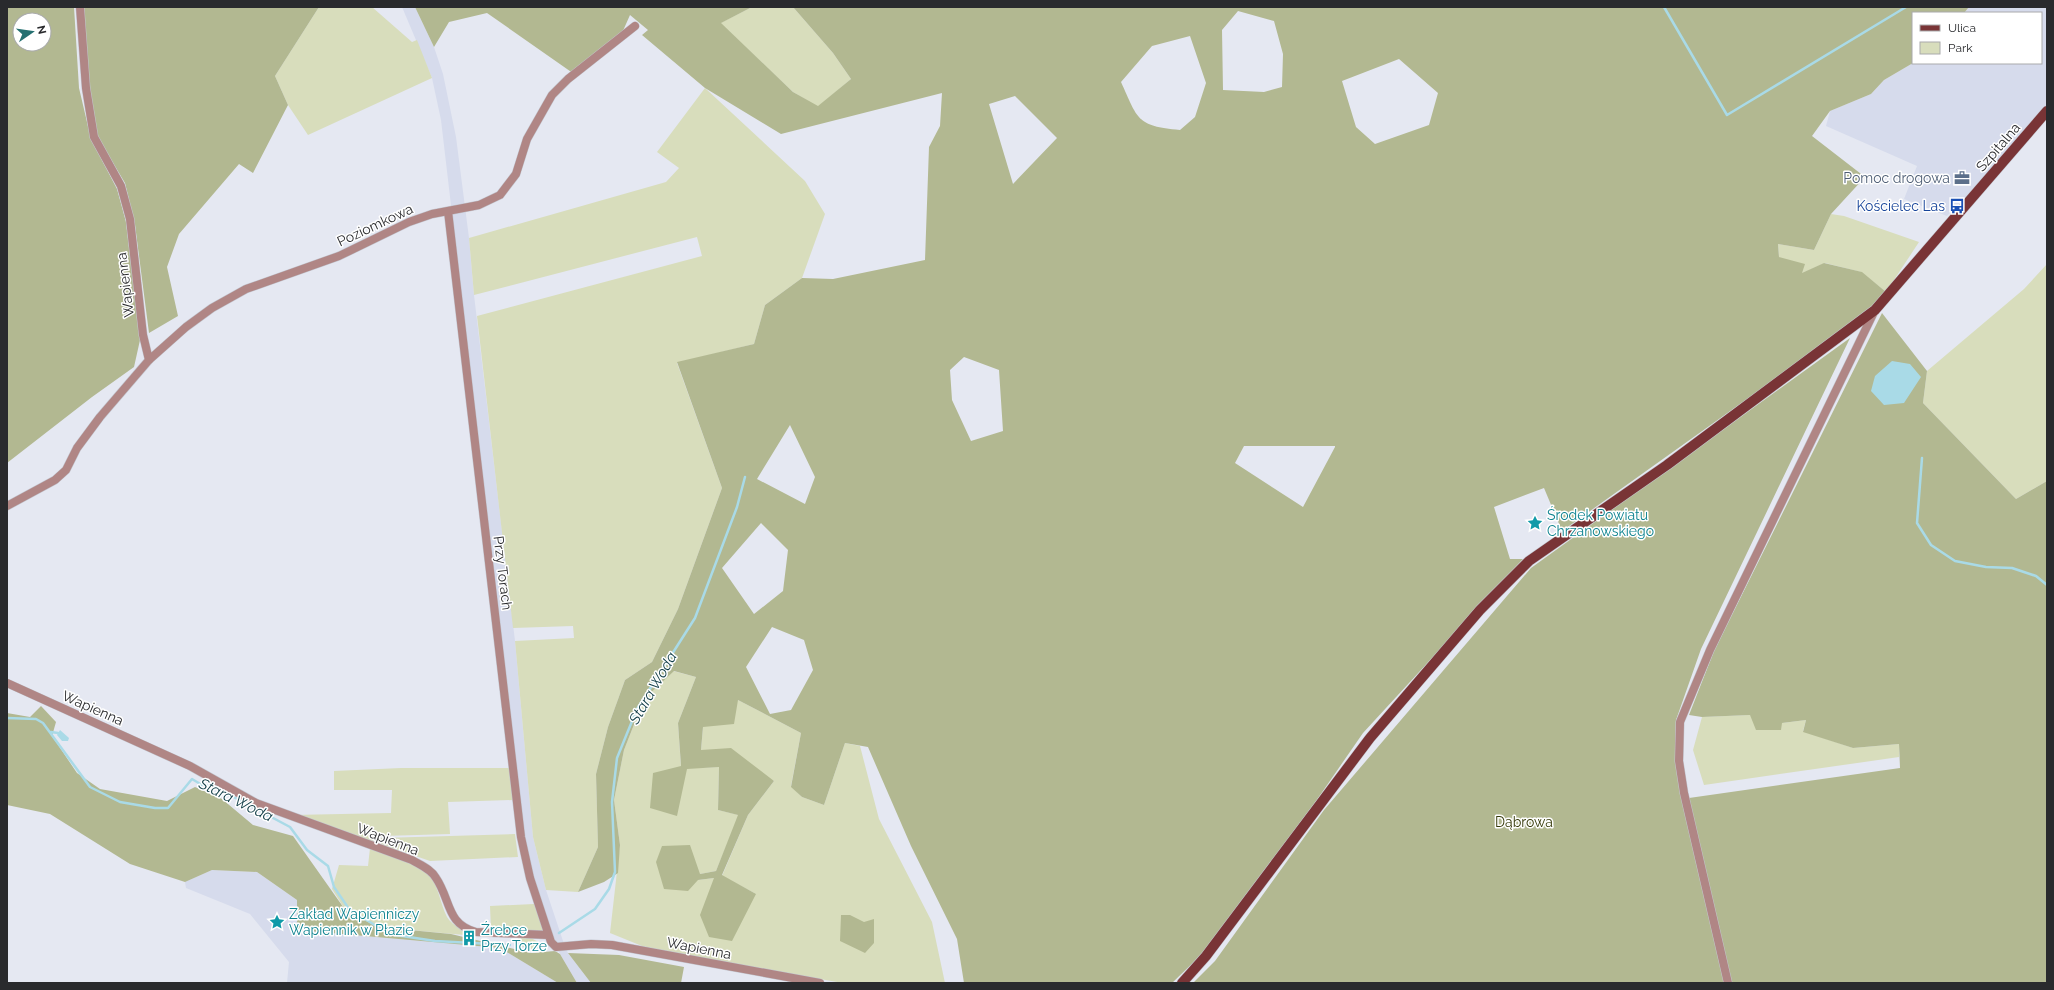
<svg xmlns="http://www.w3.org/2000/svg" width="2054" height="990" font-family="Raleway,sans-serif">
	<style>
		.built { fill: #d6dbec }
		.green { fill: #d8ddbc }
		.forest { fill: #b2b891; fill-rule: evenodd }
		.water { fill: #a9dae7 }
		.lines { fill: none; stroke-linecap: round; stroke-linejoin: round }
		.stream { stroke: #a9dae7; stroke-width: 2.5 }
		.minor-casing { stroke: #c3c6cf; stroke-width: 9 }
		.major-casing { stroke: #c3c6cf; stroke-width: 11 }
		.minor { stroke: #b08685; stroke-width: 8 }
		.major { stroke: #793436; stroke-width: 10 }
		.labels { text-anchor: middle; dominant-baseline: central; stroke-width: 3; stroke-linejoin: round; paint-order: stroke }
		.street-label { font-size: 14px; fill: #292a2d; stroke: #fff }
		.service-label { font-size: 14px; fill: #4e5e75; stroke: #fff; text-anchor: end }
		.transit-label { font-size: 14px; fill: #164399; stroke: #fff; text-anchor: end }
		.culture-label { font-size: 14px; fill: #0d838f; stroke: #fff; text-anchor: start }
		.park-label { font-size: 14px; fill: #353908; stroke: #fff }
		.water-label { font-size: 15px; font-style: italic; fill: #0e3b45; stroke: #fff }
	</style>
	<rect width="100%" height="100%" fill="#e5e8f2"/>
	<path class="built" d="M402,7H415L434,47L443,74L456,137L469,238L474,295L515,641L533,837L546,890L563,941L568,953L591,983H577L560,954L538,895L531,871L525,836L441,120L432,78Z
		M1969,7H2047V105L1975,188L1947,216L1904,199L1917,166L1826,126L1830,111L1871,94L1884,80L1913,63H2041V13H1964Z
		M212,870L257,872L297,900V930L500,948L558,983H287L289,962L250,914L186,888L185,882Z"/>
	<path class="green" d="M319,7H372L412,42L417,40L432,78L308,135L288,105L275,76Z
		M752,7H793L833,53L851,79L818,107L793,92L720,23Z
		M705,88L805,181L825,214L802,278L765,305L754,344L677,363L722,488L678,609L652,662L625,680L608,727L596,774L598,847L578,892L546,890L533,837L515,641L574,638L573,626L513,628L477,316L702,256L697,237L474,295L469,238L666,182L679,168L657,152Z
		M1831,214L1844,216L1919,242L1886,292L1861,272L1825,263L1801,274L1779,257L1778,244L1814,250Z
		M2047,264V481L2016,499L1923,403L1927,371L2024,289Z
		M673,671L696,677L678,723L681,767L687,768L719,767L718,810L739,815L716,871L700,874L698,880L714,878L756,894L722,876L748,815L774,781L701,750L703,727L738,700L801,733L791,786L802,797L824,805L845,743L860,746L879,819L932,922L945,983H843L716,961L642,946L610,933L620,845L614,800L624,750L644,699Z
		M1750,715L1782,723L1806,720L1803,731L1853,748L1899,744V757L1704,785L1693,750L1702,717Z
		M401,768H509L513,800L448,802L450,834L383,836L372,841L292,815L391,813L392,790H334V771Z
		M515,834L518,857L430,861L381,844V838Z
		M370,848C385,854 419,861 429,874C439,887 440,903 447,917C453,927 466,931 475,936L378,927L346,911L332,889L339,865L368,866Z
		M534,904L544,931L491,930L490,906Z
		M520,937L531,938L542,944L544,947L531,949L521,946L518,938Z"/>
	<path class="forest" d="M7,7H74L79,88L91,139L117,189L126,222L140,340L134,367L92,397L7,463ZM20,20H44V44H20Z
		M84,7H319L275,76L288,105L253,173L239,164L179,234L167,267L178,316L149,333L135,225L125,183L98,138L89,87Z
		M415,7H752L721,23L793,92L818,106L851,79L833,53L793,7H1969L1964,13H1913V63L1884,80L1871,94L1830,111L1812,136L1865,177L1831,214L1814,250L1778,244L1779,257L1805,264L1802,273L1824,263L1862,272L1886,292L1876,303L1813,352L1562,531L1544,488L1494,507L1510,559H1523L1363,733L1316,801L1202,954L1172,983H964L957,939L911,846L868,747L845,743L824,805L802,797L791,787L801,733L738,700L734,724L703,727L701,750L731,748L774,781L748,815L722,875L756,894L732,941L709,937L700,915L714,878L698,880L688,891L664,889L656,862L662,846L690,845L700,874L716,871L738,815L718,810L719,767L687,769L677,816L650,808L653,773L681,766L678,723L696,677L674,671L644,699L624,750L614,800L620,845L618,873L604,882L578,892L598,847L596,774L608,727L625,680L652,662L678,609L722,488L677,362L754,344L765,305L802,278L833,279L925,260L929,147L940,126L942,93L781,134L705,88L642,35L648,30L630,15L622,33L577,76L487,13L449,22L434,47ZM1238,11L1274,21L1283,54L1282,87L1264,92L1223,90L1222,30ZM1190,36L1206,83L1195,117L1180,130C1136,126 1138,119 1121,82L1152,46ZM1399,59L1438,93L1429,125L1375,144L1356,127L1342,81ZM1015,96L1057,138L1013,184L989,104ZM964,357L999,370L1003,431L971,441L952,400L950,370ZM790,425L815,477L805,504L757,479ZM1244,446H1335V447L1303,507L1235,463ZM761,523L788,550L783,591L754,614L722,568ZM772,627L804,640L813,670L791,710L770,714L746,667Z
		M1882,313L1927,371L1923,403L2016,499L2047,481V983H1731L1689,798L1900,768L1899,744L1853,748L1803,732L1806,720L1782,723L1781,730H1756L1750,715L1702,717L1689,715L1714,651Z
		M1850,338L1701,649L1676,720L1675,761L1683,806L1724,983H1193L1215,961L1324,810L1531,568Z
		M41,706L56,722L52,736L77,773L100,789L167,801L195,787L222,799L253,825L293,836L346,911L378,927L451,934L531,953L555,951L560,954L577,983H558L500,948L297,930V900L257,872L212,870L185,882L130,864L50,814L7,805V713L30,717Z
		M841,915H850L864,922L874,919V943L865,953L840,941Z
		M568,953L619,955L684,967L681,983H591Z"/>
	<path class="water" d="M1892,361L1910,364L1921,377L1904,403L1884,405L1871,391L1875,376Z
		M60,730L69,738L68,741H62L57,735Z"/>
	<g class="lines">
		<path class="stream" d="M1664,7L1727,115L1906,7
			M1922,458L1917,523L1931,545L1955,561L1986,567L2012,568L2036,576L2047,585
			M7,718L36,719L43,723L90,787L120,802L155,808H168L192,779L202,785L213,786L290,827L307,850L328,866L334,887L349,909L389,934L435,941L510,945
			M51,732L58,733
			M559,933L595,909L609,889L615,872L612,802L617,758L637,709L695,618L737,507L745,477"/>
		<defs>
			<path id="minor" d="M80,7L86,88L94,137L121,186L130,219L143,335L149,360
				M448,211L521,837L530,878L551,942L556,947L591,944L612,945L820,983
				M7,506L55,480L66,470L77,448L100,417L149,360L186,327L212,308L246,289L339,256L409,222L432,214L479,205L500,195L516,174L527,139L552,95L568,79L635,26
				M7,683L190,766L256,803L412,860C420,865 431,869 436,878C451,900 446,924 476,932L548,935
				M1728,983L1684,793L1679,761L1680,722L1710,650L1875,310"/>
			<path id="major" d="M1182,983L1206,956L1370,738L1480,610L1529,561L1667,465L1875,310L2047,111"/>
		</defs>
		<use href="#minor" class="minor-casing"/>
		<use href="#major" class="major-casing"/>
		<use href="#minor" class="minor"/>
		<use href="#major" class="major"/>
	</g>
	<defs>
		<symbol id="office-bare" viewBox="-9 -9 18 18"><path d="M-6-3h4V-5.5h4V-3h4V5H-6ZM-1-4.5V-3h2v-1.5ZM-6 0V1H6V0Z" fill="#5c6f8a" stroke="#fff" stroke-width="2.5" paint-order="stroke"/></symbol>
		<symbol id="bus-bare" viewBox="-9 -9 18 18"><path d="M-5-6H5V4H4V6H2V4H-2V6H-4V4H-5ZM-3.5-4V0h7V-4ZM-3.5 1.2v1.5H-2V1.2ZM2 1.2v1.5H3.5V1.2Z" fill="#1a4fb4" stroke="#fff" stroke-width="2.5" paint-order="stroke"/></symbol>
		<symbol id="sight-bare" viewBox="-9 -9 18 18"><path d="M0-6L1.8-2.2L6-1.7L2.9 1.2L3.7 5.4L0 3.3L-3.7 5.4L-2.9 1.2L-6-1.7L-1.8-2.2Z" fill="#0f9aa8" stroke="#fff" stroke-width="2.5" paint-order="stroke"/></symbol>
		<symbol id="building-bare" viewBox="-9 -9 18 18"><path d="M-4-6H4V6H1V3H-1V6H-4ZM-2.5-4.3h1.7v1.8h-1.7ZM.8-4.3h1.7v1.8H.8ZM-2.5-1h1.7V.8h-1.7ZM.8-1h1.7V.8H.8Z" fill="#0f9aa8" stroke="#fff" stroke-width="2.5" paint-order="stroke"/></symbol>
	</defs>
	<g fill-rule="evenodd">
		<use href="#office-bare" x="1951" y="167" width="22" height="22"/>
		<use href="#bus-bare" x="1946" y="195" width="22" height="22"/>
		<use href="#sight-bare" x="1524" y="512" width="22" height="22"/>
		<use href="#sight-bare" x="266" y="911" width="22" height="22"/>
		<use href="#building-bare" x="458" y="927" width="22" height="22"/>
	</g>
	<g class="labels">
		<g class="street-label">
			<text transform="translate(1998 147) rotate(-49)">Szpitalna</text>
			<text transform="translate(375 225) rotate(-25)">Poziomkowa</text>
			<text transform="translate(125 285) rotate(-97)">Wapienna</text>
			<text transform="translate(503 573) rotate(83)">Przy Torach</text>
			<text transform="translate(93 708) rotate(24)">Wapienna</text>
			<text transform="translate(388 839) rotate(21)">Wapienna</text>
			<text transform="translate(699 948) rotate(11)">Wapienna</text>
		</g>
		<g class="service-label">
			<text x="1950" y="178">Pomoc drogowa</text>
		</g>
		<g class="transit-label">
			<text x="1945" y="206">Kościelec Las</text>
		</g>
		<g class="culture-label">
			<text x="1547" y="515">Środek Powiatu<tspan x="1547" dy="16">Chrzanowskiego</tspan></text>
			<text x="289" y="914">Zakład Wapienniczy<tspan x="289" dy="16">Wapiennik w Płazie</tspan></text>
			<text x="481" y="930">Źrebce<tspan x="481" dy="16">Przy Torze</tspan></text>
		</g>
		<g class="park-label">
			<text x="1524" y="822">Dąbrowa</text>
		</g>
		<g class="water-label">
			<text transform="translate(653 688) rotate(-60)">Stara Woda</text>
			<text transform="translate(236 800) rotate(26)">Stara Woda</text>
		</g>
	</g>
	<rect width="2054" height="990" fill="none" stroke="#292a2d" stroke-width="16"/>
	<rect x="1912" y="12" width="130" height="52" fill="#ffffff" stroke="#a9aaab"/>
	<rect x="1920" y="25" width="20" height="6" fill="#793436" stroke="#a9aaab"/>
	<text x="1948" y="32" font-size="12" fill="#292a2d">Ulica</text>
	<rect x="1920" y="42" width="20" height="12" fill="#d8ddbc" stroke="#a9aaab"/>
	<text x="1948" y="52" font-size="12" fill="#292a2d">Park</text>
	<g transform="translate(32 32) rotate(77)"><circle r="19" fill="#ffffff" stroke="#a9aaab"/>
	<path d="M0-3L7 15L0 10L-7 15Z" fill="#257071"/>
	<text y="-6" font-size="11" font-weight="bold" text-anchor="middle" fill="#292a2d">N</text>
	</g>
</svg>
